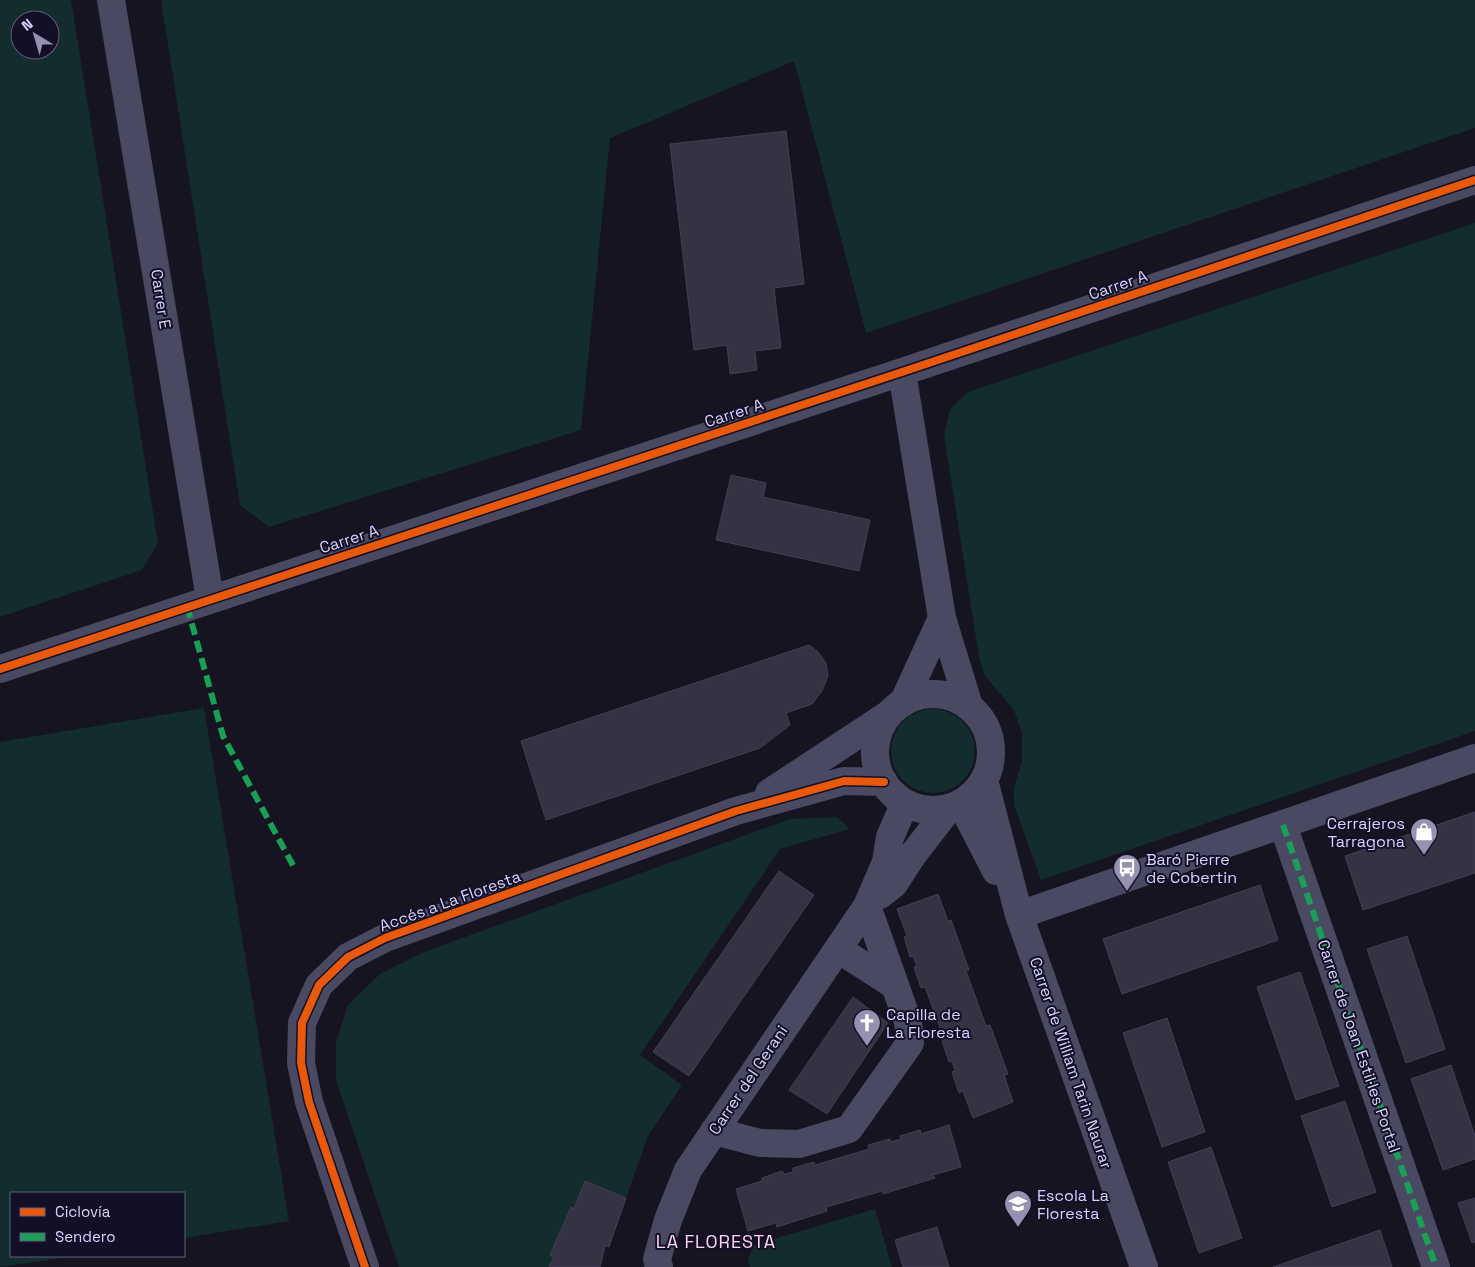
<svg xmlns="http://www.w3.org/2000/svg" width="1475" height="1267" font-family="'Space Grotesk',sans-serif">
	<style>
		.green { fill: #132c2d; fill-rule: evenodd }
		.building { fill: #343243; stroke: #433f54 }
		.lines { fill: none; stroke-linecap: round; stroke-linejoin: round }
		.minor { stroke: #4a4962; stroke-width: 28 }
		.quiet { stroke: #1a9f57; stroke-width: 6; stroke-dasharray: 12 6; stroke-linecap: butt }
		.cycleway-casing { stroke: #130f26; stroke-width: 11 }
		.cycleway { stroke: #e8590c; stroke-width: 8 }
		.labels { text-anchor: middle; dominant-baseline: central; stroke-width: 4; stroke-linejoin: round; paint-order: stroke }
		.street-label { font-size: 16px; fill: #d9d4ff; stroke: #130f26 }
		.poi-label { font-size: 16px; fill: #d9d4ff; stroke: #130f26; text-anchor: start }
		.neighbourhood-label { font-size: 18px; letter-spacing: 1px; fill: #ffd6f0; stroke: #130f26 }
	</style>
	<rect width="100%" height="100%" fill="#161421"/>
	<path class="green" d="M0,0H71L158,543L142,570L0,617ZM20,20H50V50H20Z
		M161,0H1475V128L866,333L794,61L610,138L581,430L269,527L240,505Z
		M1475,223V731L1041,880L1014,805V788L1022,761V733L1014,710L985,676L979,657L944,435L950,409L968,392Z
		M204,708L289,1221L184,1238V1193H11V1256H77L0,1267V742Z
		M891 751a42 42 0 1 1 84 0a42 42 0 1 1-84 0Z
		M837,817L850,829L780,849L640,1055L682,1085L648,1136L626,1198L585,1181L574,1209L571,1207L550,1255L554,1257L549,1267H399L336,1080V1042L348,1005L380,974L424,952L790,819Z
		M875,1209L892,1267H750L748,1260L754,1245Z"/>
	<path class="building" d="M786,131L804,284L774,288L781,348L755,351L757,370L730,374L727,345L694,350L670,144Z
		M731,475L766,483L763,497L870,520L859,571L716,540Z
		M809,645L818,652L826,663L828,676L822,691L812,704L786,713L790,725L760,748L546,820L521,741Z
		M1475,812V873L1363,910L1345,856Z
		M779,871L814,895L689,1076L653,1052Z
		M1260,885L1278,940L1122,994L1103,939Z
		M938,894L948,921L951,920L969,970L966,971L986,1026L990,1025L1008,1074L1004,1075L1013,1102L973,1118L963,1091L959,1093L952,1072L955,1071L952,1061L949,1062L942,1041L944,1039L925,987L921,988L914,967L917,966L913,956L910,957L904,937L907,936L897,909Z
		M1407,936L1445,1049L1406,1063L1367,949Z
		M1300,972L1339,1086L1296,1100L1257,987Z
		M853,997L888,1023L827,1114L789,1090Z
		M1167,1018L1205,1132L1162,1147L1123,1033Z
		M1451,1065L1475,1136V1159L1443,1170L1411,1079Z
		M1345,1101L1376,1192L1332,1207L1301,1116Z
		M949,1125L961,1167L933,1175L935,1178L883,1194L882,1191L826,1207L827,1211L777,1227L776,1223L748,1231L736,1189L762,1181V1178L782,1171L784,1174L793,1172V1168L814,1162L815,1165L869,1149L868,1145L890,1139L891,1142L901,1139L900,1136L920,1130L921,1134Z
		M1211,1147L1242,1238L1199,1253L1168,1162Z
		M585,1181L626,1198L609,1247L605,1246L600,1267H549L554,1257L550,1255L571,1207L574,1209Z
		M1475,1198V1242L1472,1243L1458,1203Z
		M937,1227L949,1267H903L895,1240Z
		M1380,1230L1392,1267H1273Z"/>
	<g class="lines">
		<path class="minor" d="M111,0L210,599
			M902,372L942,618L969,706
			M0,669L902,372L1475,180
			M875 752a58 58 0 1 1 116 0a58 58 0 1 1-116 0Z
			M903,703L942,618
			M984,780L1019,915L1144,1267
			M769,793L889,714
			M961,803L996,871
			M1283,825L1436,1267
			M880,895L894,884L912,856L949,808
			M1019,915L1475,758
			M838,949L894,985
			M714,1131L760,1143L799,1144L849,1129L910,1043L908,1022L867,906
			M365,1267L309,1102L301,1063L302,1023L319,985L348,957L385,938L736,811L844,781L884,782
			M659,1267L657,1259L668,1220L688,1170L867,906L886,862L890,837L905,803"/>
		<path class="quiet" d="M187,606L223,736L295,869
			M1283,825L1436,1267"/>
		<defs>
			<path id="cycleway" d="M0,669L902,372L1475,180
				M365,1267L309,1102L301,1063L302,1023L319,985L348,957L385,938L736,811L844,781L884,782"/>
		</defs>
		<use href="#cycleway" class="cycleway-casing"/>
		<use href="#cycleway" class="cycleway"/>
	</g>
	<defs>
		<symbol id="shop-pin" viewBox="-11 -11 22 30"><path d="M0 17L-7.5 6A9.5 9.5 0 1 1 7.5 6Z" fill="#9591b1" stroke="#130f26"/><path d="M-5-2.5h2.3a2.7 3.5 0 0 1 5.4 0H5L5.5 6h-11ZM-1.5-2.5h3a1.5 2.3 0 0 0-3 0Z" fill="#fff"/></symbol>
		<symbol id="bus-pin" viewBox="-11 -11 22 30"><path d="M0 17L-7.5 6A9.5 9.5 0 1 1 7.5 6Z" fill="#9591b1" stroke="#130f26"/><path d="M-5-6H5V4H4V6H2V4H-2V6H-4V4H-5ZM-3.5-4V0h7V-4ZM-3.5 1.2v1.5H-2V1.2ZM2 1.2v1.5H3.5V1.2Z" fill="#fff"/></symbol>
		<symbol id="church-pin" viewBox="-11 -11 22 30"><path d="M0 17L-7.5 6A9.5 9.5 0 1 1 7.5 6Z" fill="#9591b1" stroke="#130f26"/><path d="M-1.2-6h2.4v3.5h3.3v2.4h-3.3V6h-2.4V-.1h-3.3v-2.4h3.3Z" fill="#fff"/></symbol>
		<symbol id="school-pin" viewBox="-11 -11 22 30"><path d="M0 17L-7.5 6A9.5 9.5 0 1 1 7.5 6Z" fill="#9591b1" stroke="#130f26"/><path d="M0-5L7-2L0 1L-7-2ZM-4 1L0 2.5L4 1V4Q0 6-4 4Z" fill="#fff"/></symbol>
	</defs>
	<g fill-rule="evenodd">
		<use href="#shop-pin" x="1408" y="816" width="32" height="43"/>
		<use href="#bus-pin" x="1111" y="852" width="32" height="43"/>
		<use href="#church-pin" x="851" y="1007" width="32" height="43"/>
		<use href="#school-pin" x="1002" y="1188" width="32" height="43"/>
	</g>
	<g class="labels">
		<g class="street-label">
			<text transform="translate(1118 285) rotate(-19)">Carrer A</text>
			<text transform="translate(161 299) rotate(81)">Carrer E</text>
			<text transform="translate(734 413) rotate(-18)">Carrer A</text>
			<text transform="translate(349 539) rotate(-18)">Carrer A</text>
			<text transform="translate(450 901) rotate(-20)">Accés a La Floresta</text>
			<text transform="translate(1359 1046) rotate(71)">Carrer de Joan Estil·les Portal</text>
			<text transform="translate(1071 1063) rotate(71)">Carrer de William Tarin Naurar</text>
			<text transform="translate(748 1080) rotate(-56)">Carrer del Gerani</text>
		</g>
		<g class="poi-label">
			<text x="1405" y="823" text-anchor="end">Cerrajeros<tspan x="1405" dy="18">Tarragona</tspan></text>
			<text x="1146" y="859">Baró Pierre<tspan x="1146" dy="18">de Cobertin</tspan></text>
			<text x="886" y="1014">Capilla de<tspan x="886" dy="18">La Floresta</tspan></text>
			<text x="1037" y="1195">Escola La<tspan x="1037" dy="18">Floresta</tspan></text>
		</g>
		<g class="neighbourhood-label">
			<text x="716" y="1241">LA FLORESTA</text>
		</g>
	</g>
	<rect x="10" y="1192" width="175" height="65" fill="#130f26" stroke="#625e7d"/>
	<rect x="20" y="1208" width="25" height="8" fill="#e8590c" stroke="#625e7d"/>
	<text x="55" y="1217" font-size="15" fill="#d9d4ff">Ciclovía</text>
	<rect x="20" y="1233" width="25" height="8" fill="#1a9f57" stroke="#625e7d"/>
	<text x="55" y="1242" font-size="15" fill="#d9d4ff">Sendero</text>
	<g transform="translate(35 35) rotate(322)"><circle r="24" fill="#130f26" stroke="#625e7d"/>
	<path d="M0-4L9 19L0 12L-9 19Z" fill="#9591b1"/>
	<text y="-8" font-size="14" font-weight="bold" text-anchor="middle" fill="#d9d4ff">N</text>
	</g>
</svg>
